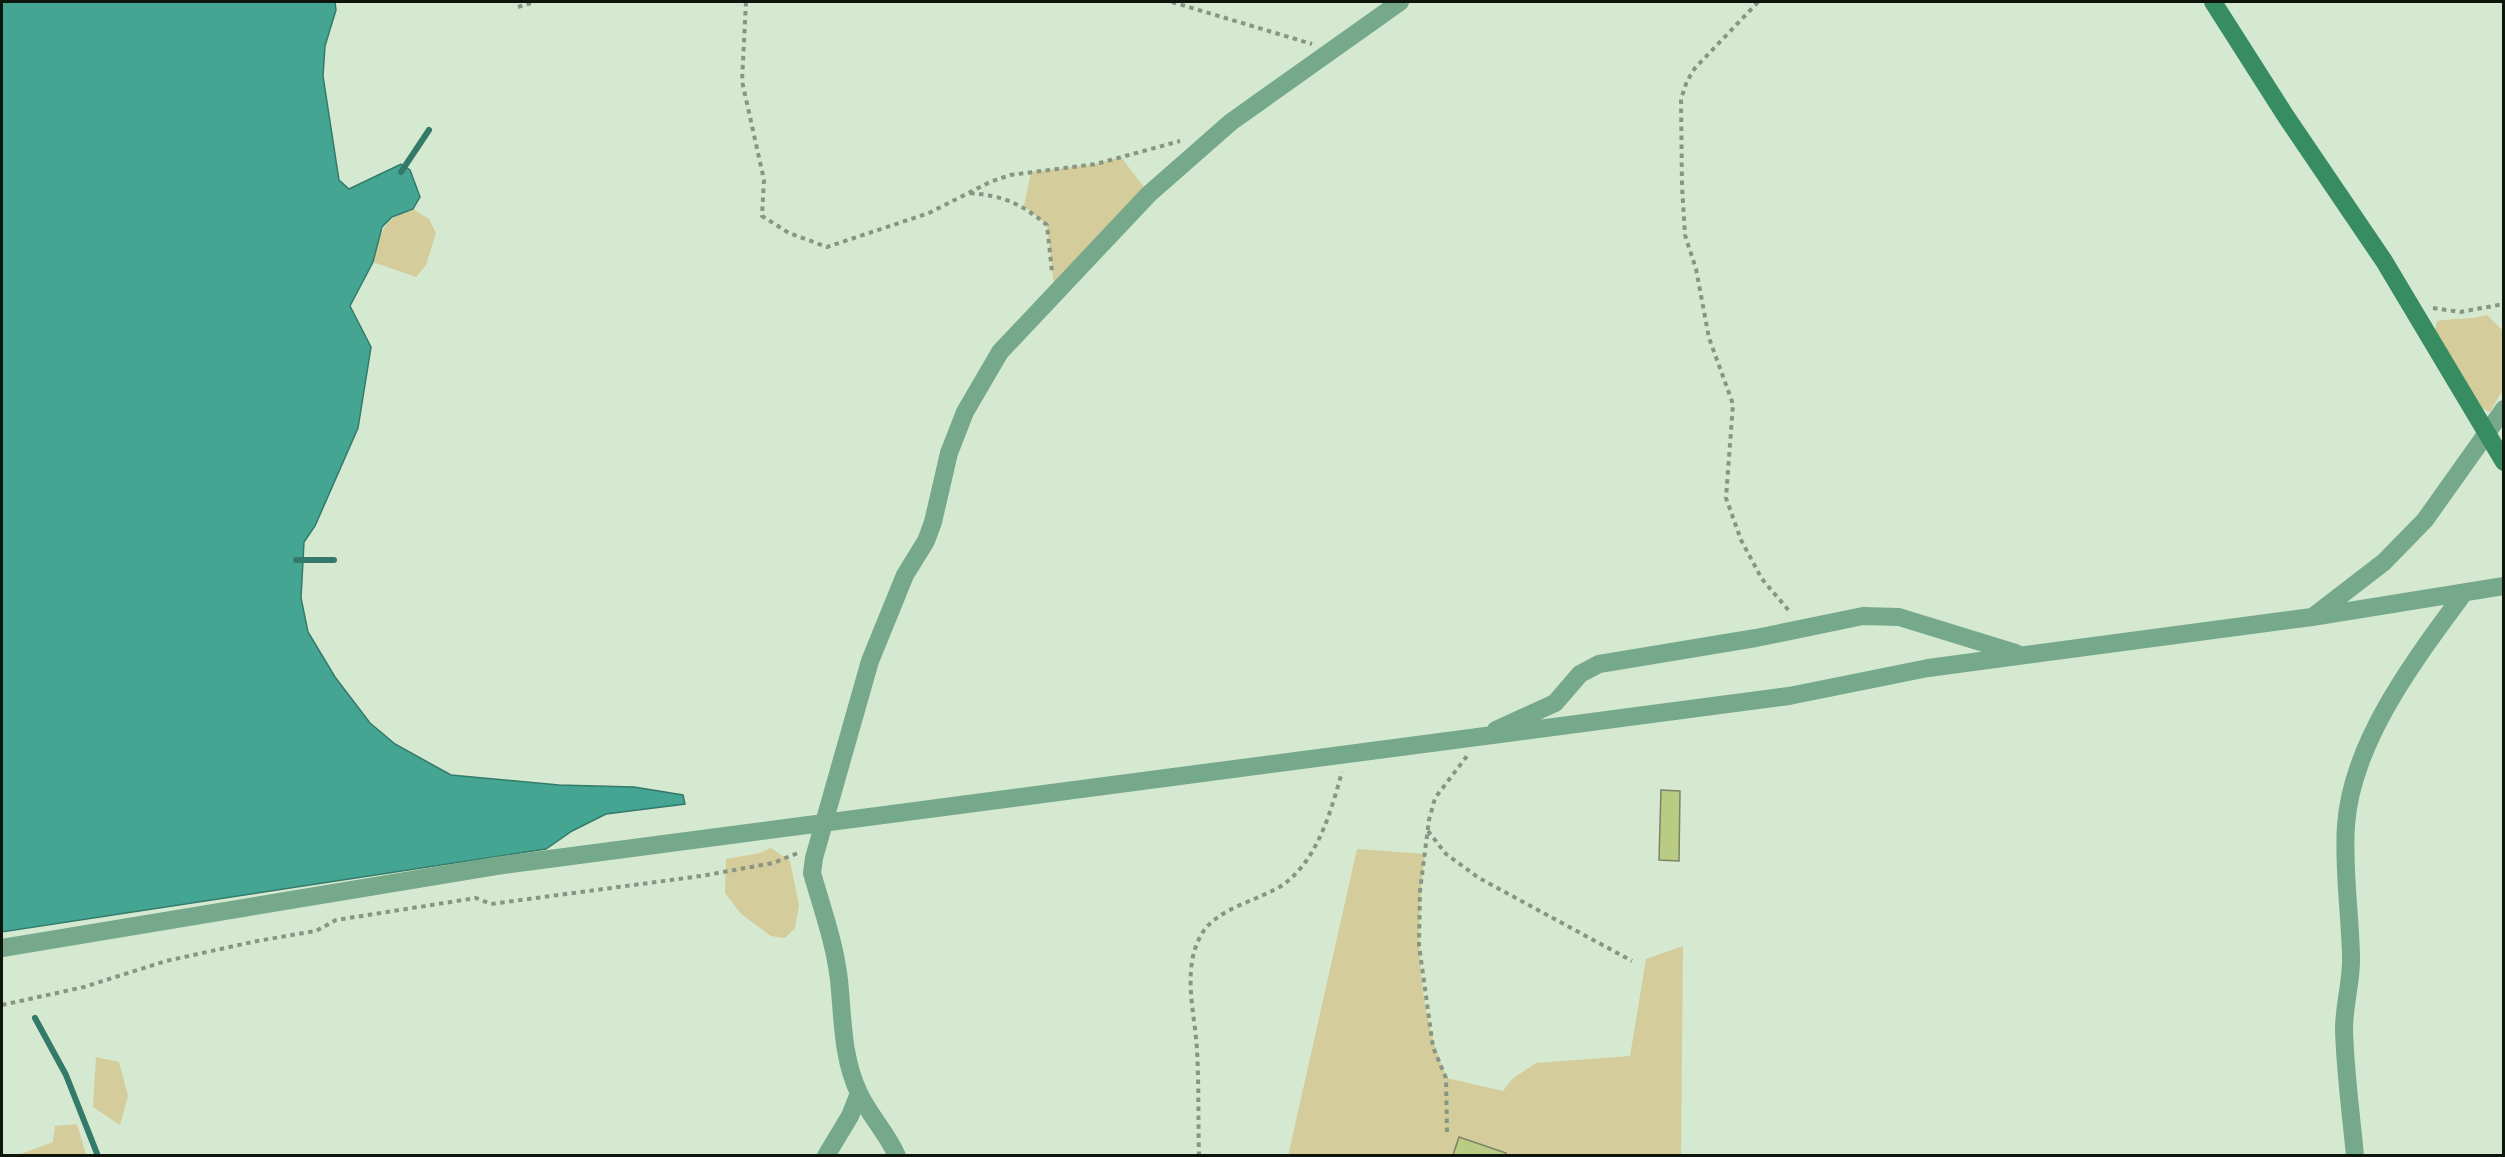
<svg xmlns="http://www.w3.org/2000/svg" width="2505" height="1157" font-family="Karla,sans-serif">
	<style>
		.green { fill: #d4cc9b }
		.water { fill: #44a592; stroke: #347a6a; stroke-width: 1.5 }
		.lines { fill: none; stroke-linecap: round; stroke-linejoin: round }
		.stream { stroke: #347a6a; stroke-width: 6 }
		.building { fill: #bacb84; stroke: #7c8368; stroke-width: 1.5 }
		.path { stroke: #879683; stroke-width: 4; stroke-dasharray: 4.5 4.5; stroke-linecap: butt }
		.street { stroke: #76a98c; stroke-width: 18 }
		.secondary { stroke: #378c62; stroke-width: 18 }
	</style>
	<rect width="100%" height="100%" fill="#d5e9d0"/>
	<path class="green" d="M1121,157L1149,194L1055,294L1047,225L1024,206L1031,172L1096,164Z
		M413,209L429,219L436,233L426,265L416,277L373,262C383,231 379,221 413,209Z
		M2487,315L2503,331V389L2490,412L2480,407L2435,329L2437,321C2454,318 2470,320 2487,315Z
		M771,848L790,861L799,905L795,928L785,938L771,936L741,914L725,893L726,859L760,853Z
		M1357,849L1425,854C1415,928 1416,1008 1447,1078L1503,1091L1512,1079L1536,1063L1630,1056L1646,959L1683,946L1681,1155L1288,1156Z
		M96,1057L119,1062L128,1096L120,1125L93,1107Z
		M77,1124L86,1155H18L53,1142L55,1126Z"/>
	<path class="water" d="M2,2H335L336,10L325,46L323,76L339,180L349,189L401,164L410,170L420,197L413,209L392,217L382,227L373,262L350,306L371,347L358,428L315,526L304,542L301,598L308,632L335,677L370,723L395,744L451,775L559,785L634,787L683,795L685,804L606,814L572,831L546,849L2,932Z"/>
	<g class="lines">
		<path class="stream" d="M401,172L429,130
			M296,560H334
			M35,1018L66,1075L98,1156"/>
	</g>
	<path class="building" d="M1661,790L1680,791L1679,861L1659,860Z
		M1459,1137L1506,1153V1155H1453Z"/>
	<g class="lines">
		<path class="path" d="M746,2L742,81L764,180L762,216L789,233L827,247L929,213L990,182L1010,175L1096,164L1180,141
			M1172,2L1312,44
			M1758,2L1695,68L1687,81L1681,99L1682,186L1685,235L1696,269L1709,338L1733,404L1726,498L1741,540L1762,579L1790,612
			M518,7L534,2
			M970,193C1004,196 1020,203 1047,225L1052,272
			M2433,308L2460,312L2504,304
			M1428,831L1446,854L1479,878L1632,961
			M2,1005L84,987L166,961L257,941L316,931L336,920L476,898L491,904L701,876L773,863L798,853
			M1447,1132L1446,1078L1433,1047L1419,945L1420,891L1429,820L1435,798L1467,756
			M1199,1156C1198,1120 1199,1085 1197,1050C1195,1013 1182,972 1200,937C1215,907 1260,901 1284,884C1318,859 1331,811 1342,772"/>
		<path class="street" d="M2314,616L2384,562L2425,520L2504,409
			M1496,730L1555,703L1580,674L1599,664L1756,638L1863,616L1899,617L2016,653
			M2,948L496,866L1789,696L1928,668L2312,617L2504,586
			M826,1156L850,1116L859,1093
			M897,1156C887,1133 869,1115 859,1093C842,1058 843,1018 839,980C835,944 822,908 812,873L814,858L870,661L905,575L926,541L933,522L949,453L965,412L1000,352L1149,194L1231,122L1400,2
			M2355,1156C2351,1113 2345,1071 2344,1029C2344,1005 2352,980 2351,956C2350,912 2343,869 2346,825C2352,741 2416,658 2464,593"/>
		<path class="secondary" d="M2213,2L2285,115L2384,261L2504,462"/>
	</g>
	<rect width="2505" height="1157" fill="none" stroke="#0e150c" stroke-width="6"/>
</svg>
